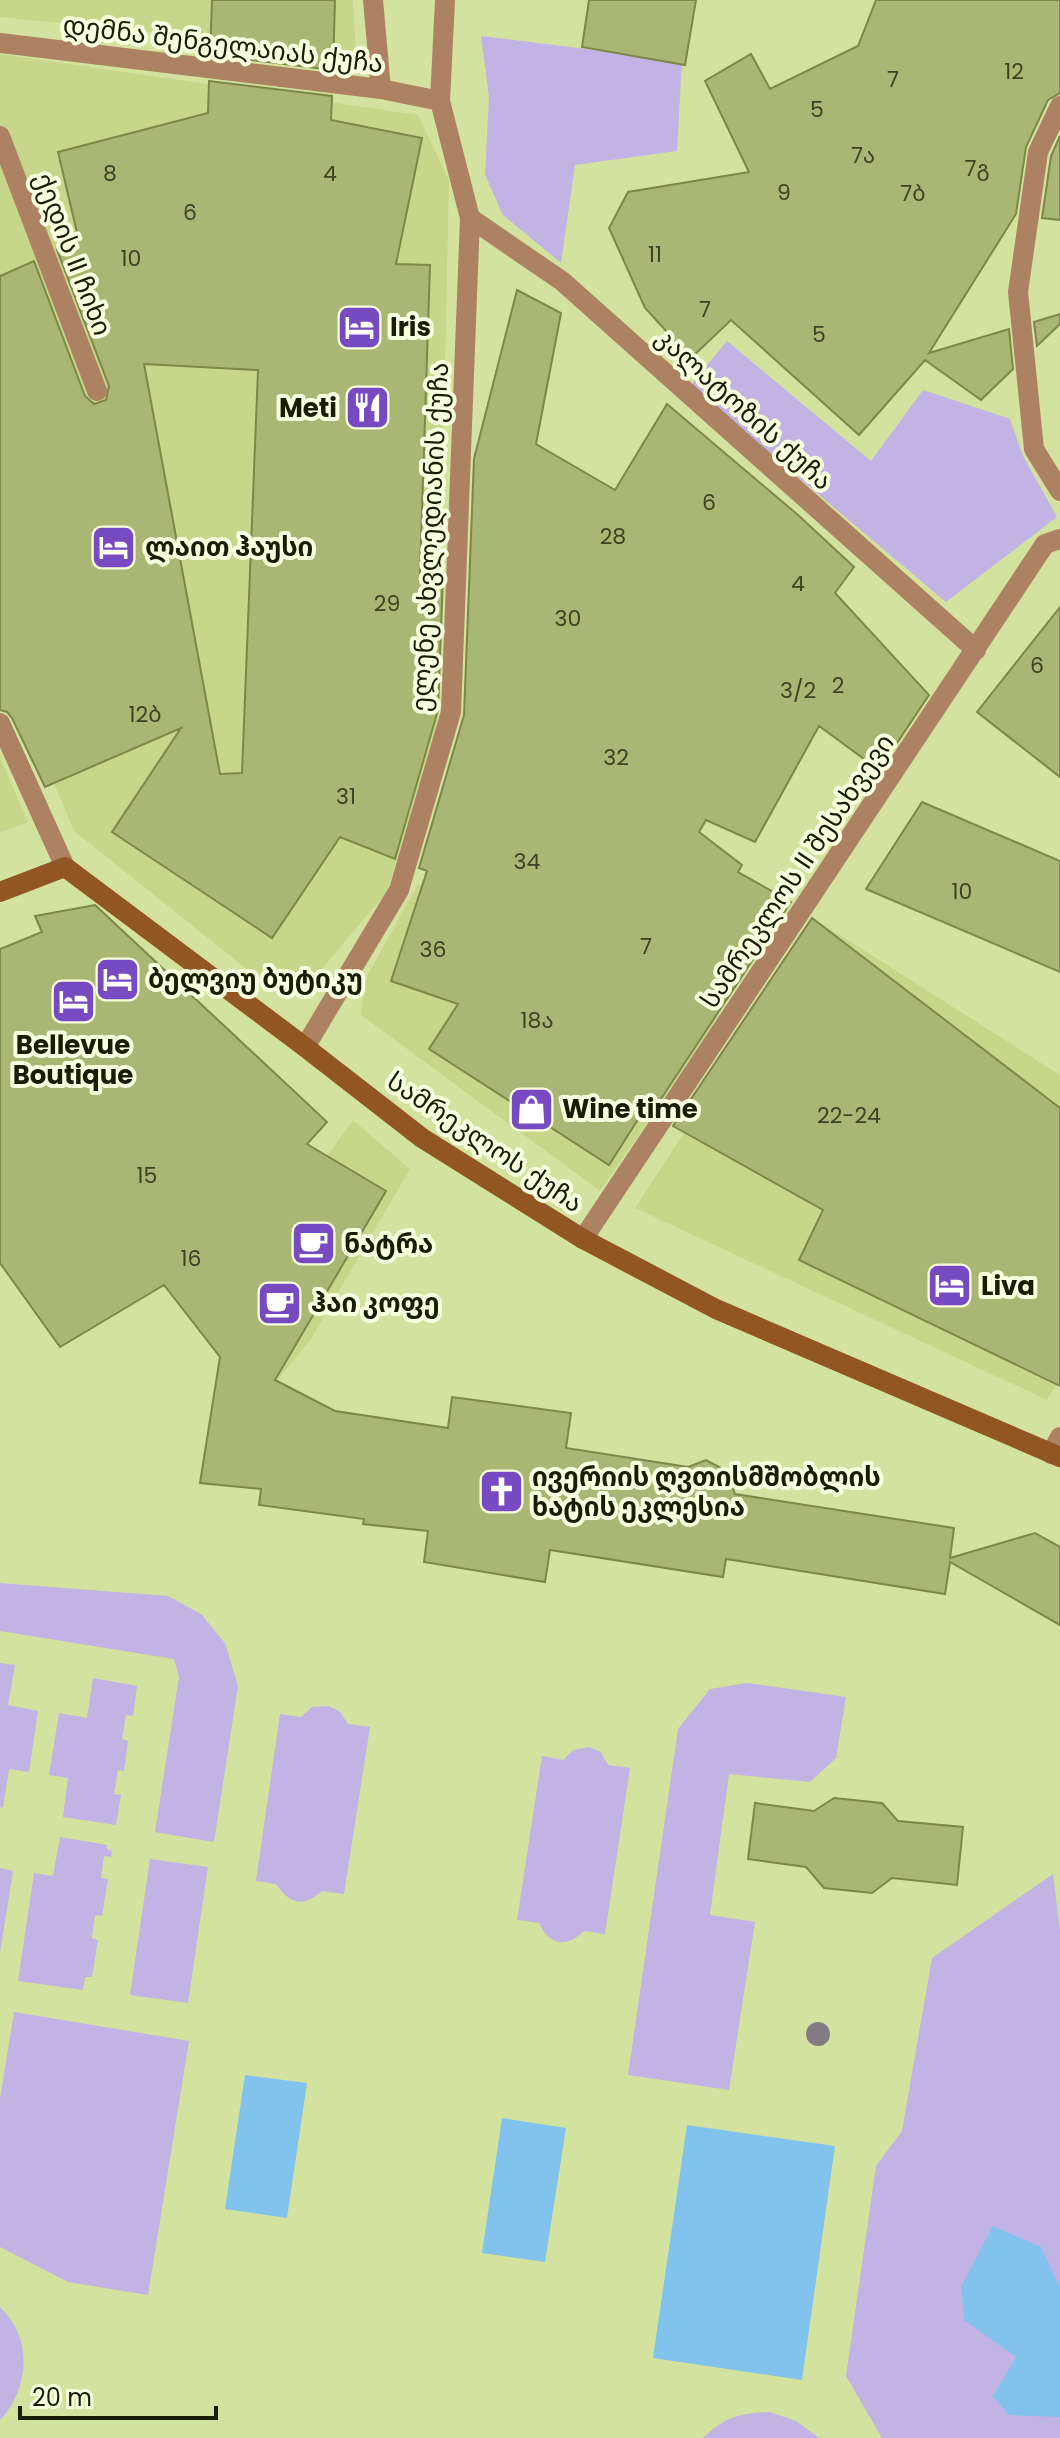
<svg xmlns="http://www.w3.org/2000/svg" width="1060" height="2438" font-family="Poppins,'Noto Sans Georgian',sans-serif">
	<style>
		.built { fill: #c8d68c }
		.green { fill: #c1b3e4 }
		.water { fill: #82c3ed }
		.building { fill: #aab674; stroke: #7c8748; stroke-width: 2; fill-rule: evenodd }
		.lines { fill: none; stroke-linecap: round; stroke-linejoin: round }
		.lane { stroke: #ac8263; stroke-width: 20 }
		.street { stroke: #ac8263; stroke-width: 20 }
		.secondary { stroke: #925624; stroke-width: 20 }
		.tree { fill: #837b84 }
		.labels { text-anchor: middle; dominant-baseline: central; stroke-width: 8; stroke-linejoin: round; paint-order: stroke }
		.number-label { font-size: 22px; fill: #3d4320 }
		.street-label { font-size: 26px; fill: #191d04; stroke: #f8ffde }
		.poi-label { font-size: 26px; font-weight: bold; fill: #191d04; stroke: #f8ffde; text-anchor: start }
	</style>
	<rect width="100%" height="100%" fill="#d4e29f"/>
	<path class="built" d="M0,0H353L356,53L0,17Z
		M0,54L418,115L449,180L437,743L386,893L309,984L269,987L74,831L0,655Z
		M0,757L28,822L0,833Z
		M418,884L721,1016L600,1191L361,1015L365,980Z
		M821,923L1060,1075V1378L1047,1400L635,1208Z
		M353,1120L410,1169L311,1339L202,1473L248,1265Z"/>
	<path class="green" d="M481,36L682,61L677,151L575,165L561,263L503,215L485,175L489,97Z
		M727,341L871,461L923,390L1010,419L1023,456L1057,517L946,602L690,386Z
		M0,1583L168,1596L201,1614L225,1643L238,1686L214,1842L155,1832L179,1677L174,1659L0,1631Z
		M0,1663L15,1665L8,1705L38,1711L29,1772L9,1769L3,1808L0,1807Z
		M93,1678L137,1686L133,1716L126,1715L122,1739L128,1741L124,1771L118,1770L114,1794L121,1795L116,1825L63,1817L68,1778L49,1775L59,1713L87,1718Z
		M747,1683L846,1697L836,1758L810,1782L729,1774L710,1915L755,1922L729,2090L628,2075L678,1729L710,1689Z
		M329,1706L340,1712L348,1724L370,1727L344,1894L322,1891C303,1908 290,1904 276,1884L256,1881L280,1714L301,1717L312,1707Z
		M589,1747L601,1752L608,1765L630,1768L605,1934L584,1931C566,1948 550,1946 539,1923L517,1920L542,1756L563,1760L573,1750Z
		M60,1837L107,1845V1849L112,1851L111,1857L104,1856L101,1878L108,1879L102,1916L95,1915L92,1938L98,1940L92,1977H85L83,1990L18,1981L34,1873L53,1876Z
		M150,1859L208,1867L188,2003L130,1995Z
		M0,1868L13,1871L0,1953Z
		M1053,1874L1060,1931V2438H882L846,2376L876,2166L902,2131L932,1958Z
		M14,2012L189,2041L148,2295L68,2282L0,2247V2099Z
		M0,2307C33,2338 30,2388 0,2420Z
		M770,2412L796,2421L819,2438H703C725,2417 740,2413 770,2412Z"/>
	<path class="water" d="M245,2075L307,2083L287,2218L225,2209Z
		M502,2118L566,2128L545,2262L482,2253Z
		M687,2125L835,2146L802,2380L653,2358Z
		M993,2226L1041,2247L1060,2287V2417L1009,2415L993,2396L1016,2357L964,2320L961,2287Z"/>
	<path class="building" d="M212,0H335L333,70L210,55Z
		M589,0H696L685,65L582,47Z
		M876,0H1060V93L1048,100L1026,147L1016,214L929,353L1009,329L1013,369L981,400L925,360L859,435L731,320L691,358L645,308L609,228L628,192L749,172L705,81L751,54L770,89L858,46Z
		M209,81L332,96L331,120L422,138L396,264L430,265L420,573L443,576L438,710L395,859L340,837L272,938L112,832L181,728L45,787L12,718L7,712L0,710V276L34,261L85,396L94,404L106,400L109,386L57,250L79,241L58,152L208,113ZM144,364L258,370L242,773L220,774Z
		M1060,136V220L1042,218L1051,156Z
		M517,290L561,313L536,444L615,490L667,404L798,515L854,567L835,593L929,695L879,770L819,726L755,842L706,820L699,832L742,865L738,872L791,902L651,1114L644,1110L609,1165L429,1049L458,1004L391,981L427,871L419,868L464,715L474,459Z
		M1060,314V324L1037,346L1034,322Z
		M1060,607V777L977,712Z
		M922,802L1060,861V972L866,889Z
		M95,905L327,1122L307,1144L386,1191L275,1380L335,1411L448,1428L452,1397L571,1413L566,1448L688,1467L706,1460L727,1471L735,1494L954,1528L950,1558L1035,1533L1060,1547V1625L950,1562L945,1594L726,1559L723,1577L550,1550L545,1582L424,1562L428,1531L363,1524L364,1519L259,1505L261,1489L200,1483L220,1357L164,1285L60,1347L0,1263V949L42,932L35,916Z
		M812,918L1060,1108V1386L799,1260L823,1210L673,1126Z
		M834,1798L882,1803L898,1821L963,1827L957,1885L892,1878L872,1893L824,1888L806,1867L748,1859L755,1803L814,1811Z"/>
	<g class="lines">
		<path class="lane" d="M373,0L381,89
			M1060,106L1038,152L1018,292L1034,449L1060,491
			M0,136L97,391"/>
		<path class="street" d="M0,43L381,89L440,101
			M470,218L562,281L976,650
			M0,723L65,867
			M305,1047L399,890L451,712L470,218L440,101L445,0
			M583,1239L1045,544L1060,539
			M1051,1454L1060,1437"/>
		<path class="secondary" d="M0,892L65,867L305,1047L422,1138L583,1239L716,1309L1060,1457"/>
	</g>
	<circle class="tree" cx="818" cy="2034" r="12"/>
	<defs>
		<symbol id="hotel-square" viewBox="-11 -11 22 22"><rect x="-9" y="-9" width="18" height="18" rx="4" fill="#784ac2" stroke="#f8ffde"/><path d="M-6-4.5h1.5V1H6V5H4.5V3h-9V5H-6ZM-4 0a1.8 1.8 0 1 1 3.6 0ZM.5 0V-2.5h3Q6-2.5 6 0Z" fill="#fff"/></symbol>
		<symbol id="restaurant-square" viewBox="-11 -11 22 22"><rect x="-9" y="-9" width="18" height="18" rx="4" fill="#784ac2" stroke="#f8ffde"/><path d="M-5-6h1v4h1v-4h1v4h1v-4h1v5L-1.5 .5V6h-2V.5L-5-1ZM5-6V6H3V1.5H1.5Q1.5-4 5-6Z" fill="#fff"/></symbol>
		<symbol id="shop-square" viewBox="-11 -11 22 22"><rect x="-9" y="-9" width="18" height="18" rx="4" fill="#784ac2" stroke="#f8ffde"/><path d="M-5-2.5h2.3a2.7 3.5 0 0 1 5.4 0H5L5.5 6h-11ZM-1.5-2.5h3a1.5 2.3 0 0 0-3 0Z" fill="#fff"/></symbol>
		<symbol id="cafe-square" viewBox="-11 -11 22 22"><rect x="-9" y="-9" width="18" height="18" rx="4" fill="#784ac2" stroke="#f8ffde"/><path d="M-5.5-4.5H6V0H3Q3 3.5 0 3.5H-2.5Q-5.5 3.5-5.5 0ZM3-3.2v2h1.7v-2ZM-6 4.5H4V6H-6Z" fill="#fff"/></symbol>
		<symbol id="church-square" viewBox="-11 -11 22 22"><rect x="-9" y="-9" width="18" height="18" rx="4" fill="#784ac2" stroke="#f8ffde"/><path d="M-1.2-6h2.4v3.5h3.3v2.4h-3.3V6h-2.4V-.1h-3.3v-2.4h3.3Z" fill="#fff"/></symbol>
	</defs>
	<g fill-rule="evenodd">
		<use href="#hotel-square" x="334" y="302" width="51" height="51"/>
		<use href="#restaurant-square" x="342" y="382" width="51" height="51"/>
		<use href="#hotel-square" x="88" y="522" width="51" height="51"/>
		<use href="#hotel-square" x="92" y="954" width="51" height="51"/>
		<use href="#hotel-square" x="48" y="976" width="51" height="51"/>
		<use href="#shop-square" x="506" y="1084" width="51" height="51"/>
		<use href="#cafe-square" x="288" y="1218" width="51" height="51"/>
		<use href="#hotel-square" x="924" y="1260" width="51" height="51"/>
		<use href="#cafe-square" x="254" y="1278" width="51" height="51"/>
		<use href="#church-square" x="476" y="1466" width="51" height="51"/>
	</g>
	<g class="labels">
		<g class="number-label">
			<text x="1014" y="71">12</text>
			<text x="893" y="79">7</text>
			<text x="817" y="109">5</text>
			<text x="863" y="155">7ა</text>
			<text x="977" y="168">7გ</text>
			<text x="110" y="173">8</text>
			<text x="330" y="173">4</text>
			<text x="784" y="192">9</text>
			<text x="913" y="193">7ბ</text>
			<text x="190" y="212">6</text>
			<text x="655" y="254">11</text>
			<text x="131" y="258">10</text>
			<text x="705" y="309">7</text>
			<text x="819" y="334">5</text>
			<text x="709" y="502">6</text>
			<text x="613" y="536">28</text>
			<text x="798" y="583">4</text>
			<text x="387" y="603">29</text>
			<text x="568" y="618">30</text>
			<text x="1037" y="665">6</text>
			<text x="838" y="685">2</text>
			<text x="798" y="690">3/2</text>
			<text x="145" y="714">12ბ</text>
			<text x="616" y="757">32</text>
			<text x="346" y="796">31</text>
			<text x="527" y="861">34</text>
			<text x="962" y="891">10</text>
			<text x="646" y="946">7</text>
			<text x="433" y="949">36</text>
			<text x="537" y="1020">18ა</text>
			<text x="849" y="1115">22-24</text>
			<text x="147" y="1175">15</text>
			<text x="191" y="1258">16</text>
		</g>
		<g class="street-label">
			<text transform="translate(223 44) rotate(7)">დემნა შენგელაიას ქუჩა</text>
			<text transform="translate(73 254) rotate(69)">ქედის II ჩიხი</text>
			<text transform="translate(744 409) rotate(42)">კალატოზის ქუჩა</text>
			<text transform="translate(430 537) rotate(-87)">ელენე ახვლედიანის ქუჩა</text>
			<text transform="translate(797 871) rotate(-56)">სამრეკლოს II შესახვევი</text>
			<text transform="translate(485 1142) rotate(34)">სამრეკლოს ქუჩა</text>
		</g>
		<g class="poi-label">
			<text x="390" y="327">Iris</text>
			<text x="337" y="408" text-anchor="end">Meti</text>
			<text x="145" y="547">ლაით ჰაუსი</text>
			<text x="148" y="979">ბელვიუ ბუტიკუ</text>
			<text x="73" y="1045" text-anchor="middle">Bellevue<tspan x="73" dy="30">Boutique</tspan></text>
			<text x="562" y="1109">Wine time</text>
			<text x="344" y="1244">ნატრა</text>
			<text x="981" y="1286">Liva</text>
			<text x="311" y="1303">ჰაი კოფე</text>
			<text x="532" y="1477">ივერიის ღვთისმშობლის<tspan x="532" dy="30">ხატის ეკლესია</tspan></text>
		</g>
	</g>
	<path d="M20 2406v12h196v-12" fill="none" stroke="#191d04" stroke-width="4"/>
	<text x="32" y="2406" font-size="24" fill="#191d04" stroke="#f8ffde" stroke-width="6" paint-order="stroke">20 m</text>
</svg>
